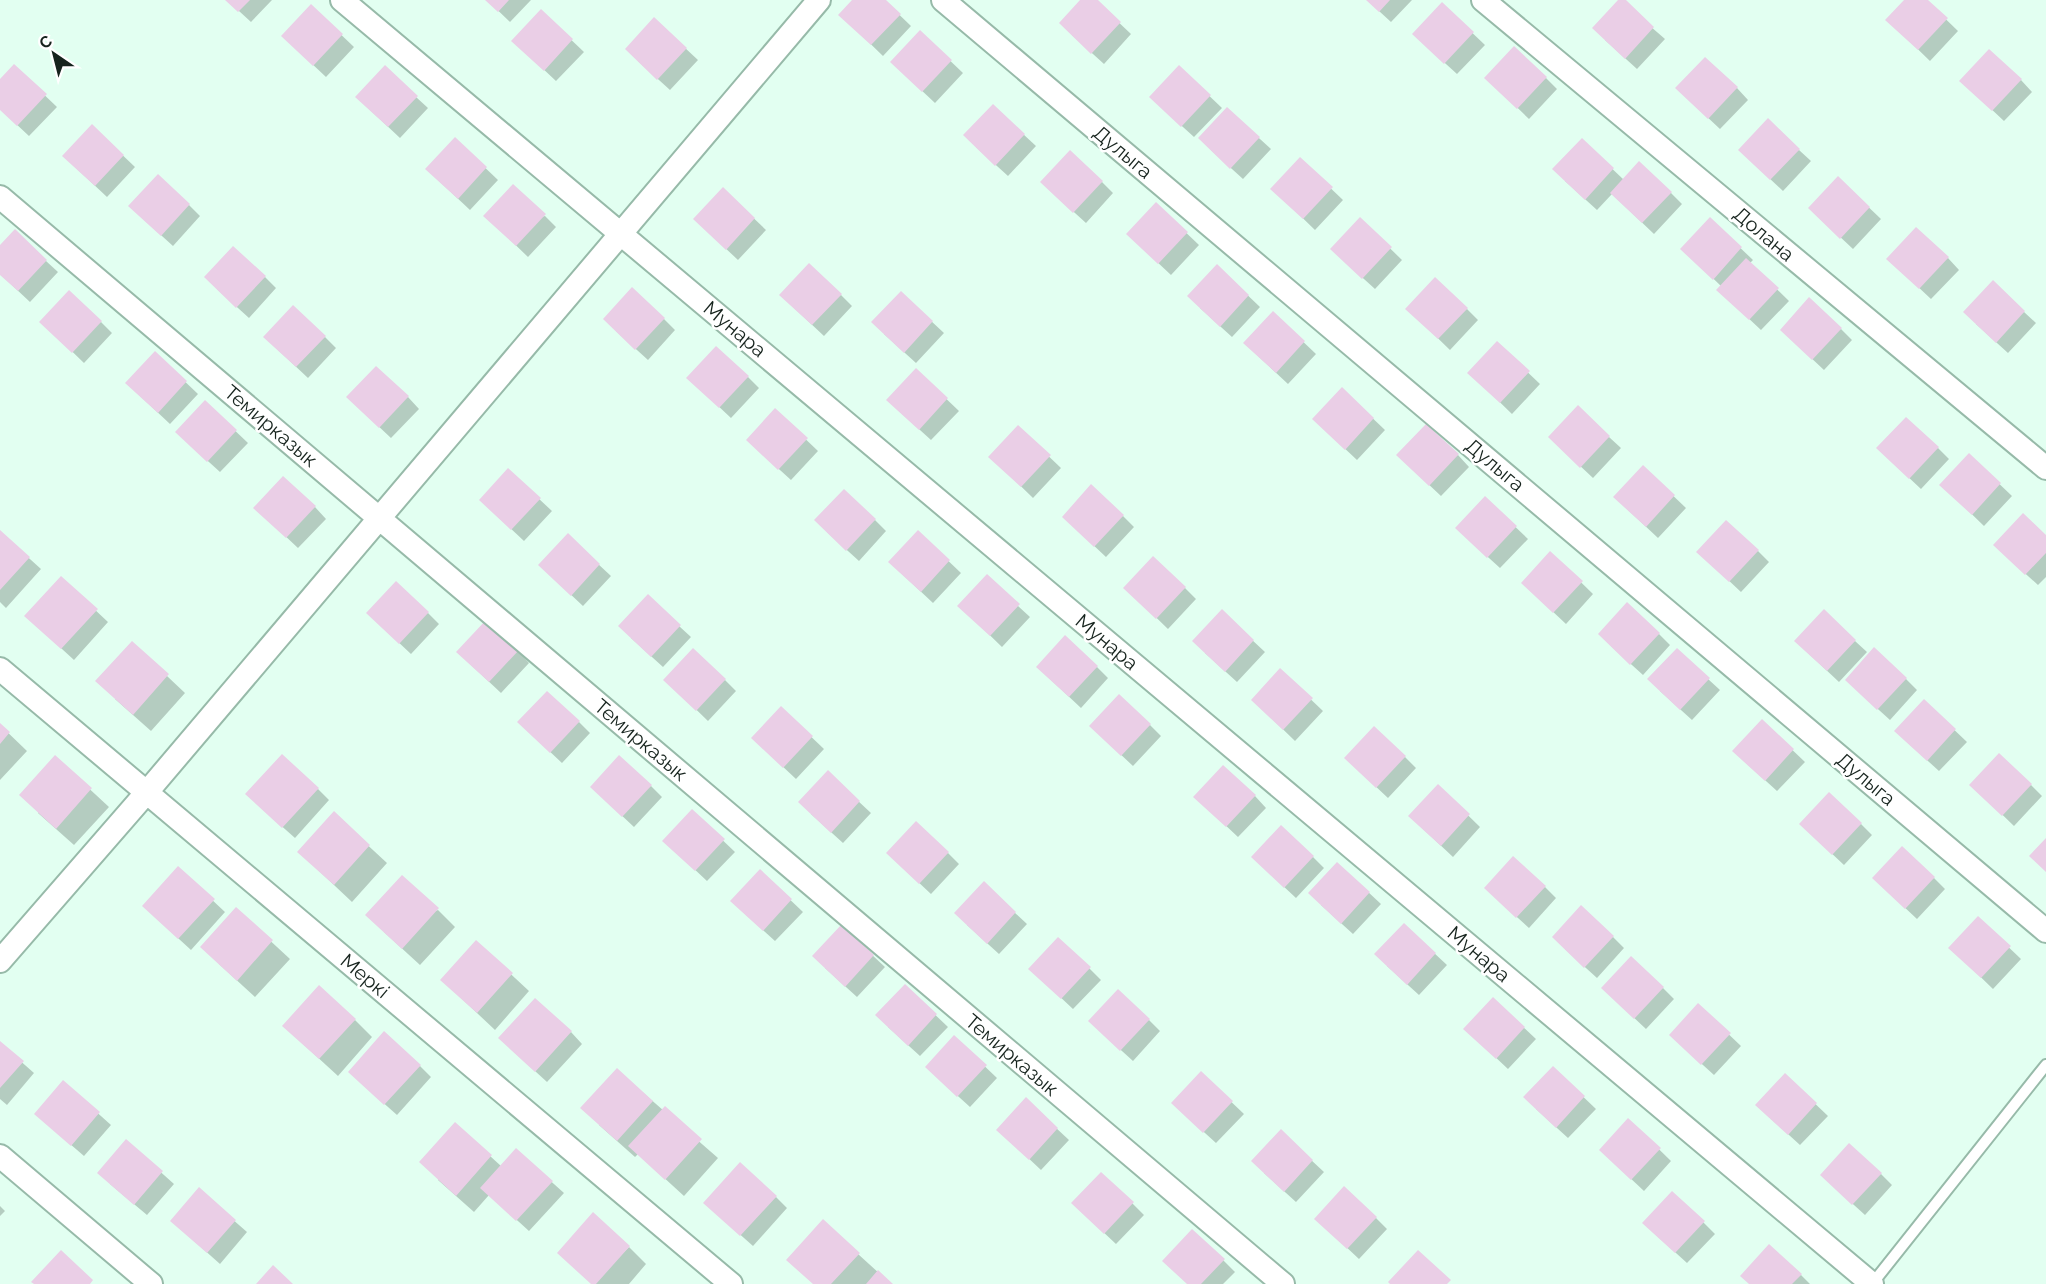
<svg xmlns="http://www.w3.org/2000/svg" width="2046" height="1284" font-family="Raleway,sans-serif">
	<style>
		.shadow { fill: #0003 }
		.building { fill: #eacee6 }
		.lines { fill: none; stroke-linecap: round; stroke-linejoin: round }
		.lane-casing { stroke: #97baa9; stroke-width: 14 }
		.street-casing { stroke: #97baa9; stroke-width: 26 }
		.lane { stroke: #fff; stroke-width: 10 }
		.street { stroke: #fff; stroke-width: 22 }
		.labels { text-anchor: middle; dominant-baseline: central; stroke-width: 5; stroke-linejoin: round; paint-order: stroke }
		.street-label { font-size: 20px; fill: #16231d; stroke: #fff }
	</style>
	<rect width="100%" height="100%" fill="#e2fff1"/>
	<path class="shadow" d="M227,0H272L251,22Z
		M487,0H531L510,22Z
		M854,0H884L911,26L883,56L852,26Z
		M1083,0H1095L1131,34L1104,64L1072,35Z
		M1367,0H1412L1391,22Z
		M1620,0L1665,39L1637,69L1605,40Z
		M1906,0H1926L1958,31L1930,61L1899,31Z
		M1442,4L1485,45L1457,74L1425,45Z
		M311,6L354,47L326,77L294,47Z
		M541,11L584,52L556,81L525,52Z
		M655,20L698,60L670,90L638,61Z
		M920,32L963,73L935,103L903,73Z
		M14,66L57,107L29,136L0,109V81Z
		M1179,67L1222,108L1194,137L1162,108Z
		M1546,78L1557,89L1529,119L1498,89Z
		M2021,80L2032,92L2004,121L1973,92Z
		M1737,88L1748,100L1720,129L1689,100Z
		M416,97L428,108L400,138L368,108Z
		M993,106L1036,146L1008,176L976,147Z
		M1227,109L1271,149L1243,179L1211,150Z
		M92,126L135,167L107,197L75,167Z
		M455,139L498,180L470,210L438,180Z
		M1582,140L1624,180L1671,193L1682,204L1654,234L1612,194L1597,210L1565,181Z
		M1799,150L1811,161L1783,191L1752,162Z
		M1300,159L1343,200L1315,230L1284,200Z
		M1838,178L1881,219L1853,249L1821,219Z
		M1102,182L1113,193L1086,223L1054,194Z
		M723,189L766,230L738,260L706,230Z
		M1156,204L1199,245L1171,275L1139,245Z
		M189,205L200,216L173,246L141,217Z
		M545,216L556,227L528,257L497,227Z
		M1360,219L1402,260L1375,289L1343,260Z
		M1710,219L1753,260L1750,263L1789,301L1761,330L1730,301L1722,287L1694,260Z
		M0,247L46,261L58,272L30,302L0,274Z
		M1948,258L1959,270L1931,299L1900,270Z
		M1217,266L1260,307L1232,337L1200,308Z
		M265,277L276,288L249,318L217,289Z
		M901,293L944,333L916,363L884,334Z
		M841,295L852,306L824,336L793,307Z
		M1467,309L1478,320L1450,350L1419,320Z
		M2024,312L2036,323L2008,353L1976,324Z
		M1273,313L1316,354L1288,384L1256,354Z
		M664,319L675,330L648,360L616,331Z
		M101,322L112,333L84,363L53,333Z
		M1841,329L1852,340L1824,370L1793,341Z
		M325,337L336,348L308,378L276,348Z
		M1497,343L1540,384L1512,414L1481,384Z
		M155,353L198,394L170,424L138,394Z
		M916,370L959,411L931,440L899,411Z
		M748,377L759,388L731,418L700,389Z
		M1342,389L1385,430L1357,460L1325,430Z
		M408,397L419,409L391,438L360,409Z
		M205,402L248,443L220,472L188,443Z
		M775,410L818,451L791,480L759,451Z
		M1018,427L1061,468L1033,498L1002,468Z
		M1609,437L1621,448L1593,478L1561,448Z
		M1938,448L1949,459L1921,489L1890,460Z
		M1458,455L1469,467L1441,496L1410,467Z
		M1969,455L2012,496L1984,526L1953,496Z
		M1643,467L1686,508L1658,538L1626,508Z
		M508,470L552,511L524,541L492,511Z
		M1485,498L1528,539L1500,568L1468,539Z
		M315,507L326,519L298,548L267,519Z
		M1123,516L1134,527L1106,557L1075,528Z
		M875,520L886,531L859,561L827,532Z
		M0,532L41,569L6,608L0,602Z
		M918,532L961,573L933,603L901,573Z
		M568,536L611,576L583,606L552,577Z
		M2046,537V577L2038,585L2006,556Z
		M1758,551L1769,562L1741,592L1710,563Z
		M1551,553L1593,594L1566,624L1534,594Z
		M61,578L108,622L74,660L38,627Z
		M1185,588L1196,599L1168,629L1137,599Z
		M1018,606L1030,617L1002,647L971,617Z
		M1222,612L1265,652L1237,682L1205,653Z
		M428,613L439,624L411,654L380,625Z
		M679,626L691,637L663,667L631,638Z
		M1659,634L1670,645L1643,675L1611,646Z
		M1855,641L1867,652L1839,682L1807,652Z
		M132,643L185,693L151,731L115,699Z
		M518,651L529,663L501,693L469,663Z
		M1097,667L1108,678L1081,708L1049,678Z
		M1280,670L1323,711L1295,741L1264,711Z
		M1708,679L1720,690L1692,720L1660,691Z
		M1906,679L1917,690L1890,720L1858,691Z
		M725,680L736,691L708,721L677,691Z
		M1924,701L1967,742L1939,771L1907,742Z
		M781,708L824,749L796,779L764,749Z
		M1762,721L1805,762L1777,791L1745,762Z
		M579,722L590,733L562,763L531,734Z
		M0,725L27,751L0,780Z
		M1150,725L1161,736L1133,766L1102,737Z
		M55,757L109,807L74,845L38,813Z
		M1405,757L1416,768L1388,798L1357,769Z
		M828,773L871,813L843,843L811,814Z
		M2031,785L2042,796L2014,826L1983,796Z
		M651,786L662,797L634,827L603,798Z
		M1438,786L1480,827L1453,857L1421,827Z
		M318,789L329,800L295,838L259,806Z
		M1255,796L1266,808L1238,837L1207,808Z
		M692,811L735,852L707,881L676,852Z
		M334,814L387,863L352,902L317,869Z
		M1861,824L1872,835L1844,865L1813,836Z
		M948,853L959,864L931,894L900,865Z
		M1313,857L1324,868L1296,898L1265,869Z
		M1338,864L1381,904L1353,934L1321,905Z
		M178,868L225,912L191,950L155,917Z
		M760,871L803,912L775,941L743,912Z
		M1934,878L1945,889L1917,919L1886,890Z
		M984,884L1027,924L999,954L967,925Z
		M1545,887L1556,898L1529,928L1497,899Z
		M236,909L290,959L255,997L219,964Z
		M438,910L455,927L420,965L384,932Z
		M1978,918L2021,959L1993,989L1962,959Z
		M1404,925L1447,965L1419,995L1387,966Z
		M842,927L885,967L857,997L825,968Z
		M1613,937L1624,948L1597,978L1565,949Z
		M476,942L529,991L495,1030L442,980Z
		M1089,968L1101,980L1073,1009L1042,980Z
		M905,986L948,1027L920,1056L888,1027Z
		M1663,988L1674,999L1646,1029L1615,1000Z
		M1493,999L1536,1039L1508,1069L1477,1040Z
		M1698,1005L1741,1046L1714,1075L1682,1046Z
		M355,1020L372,1037L338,1076L302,1043Z
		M1149,1020L1160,1031L1133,1061L1101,1032Z
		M571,1032L582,1044L547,1082L512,1050Z
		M954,1037L997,1078L970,1107L938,1078Z
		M0,1043L34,1073L7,1105L0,1099Z
		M420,1066L431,1077L397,1115L361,1083Z
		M1553,1068L1596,1109L1568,1138L1536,1109Z
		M617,1070L718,1158L684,1196L638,1154L635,1157L599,1125Z
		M1201,1073L1244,1114L1216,1143L1184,1114Z
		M1785,1075L1828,1116L1800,1145L1768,1116Z
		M63,1082L111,1125L84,1156L48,1125Z
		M1026,1100L1069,1140L1041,1170L1010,1141Z
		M1629,1120L1671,1161L1644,1191L1612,1161Z
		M455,1124L501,1166L516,1150L564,1193L529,1231L489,1195L474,1212L438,1180Z
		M1281,1132L1324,1172L1296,1202L1264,1173Z
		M126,1141L174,1184L147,1215L110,1184Z
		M1881,1174L1892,1185L1865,1215L1833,1186Z
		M199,1190L247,1232L220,1264L184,1232Z
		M776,1197L787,1208L753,1246L717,1214Z
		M1132,1203L1144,1215L1116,1244L1085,1215Z
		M0,1206L5,1211L0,1216Z
		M1376,1218L1387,1229L1359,1259L1328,1230Z
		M1703,1222L1715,1234L1687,1263L1655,1234Z
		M629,1247L646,1264L629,1284H591Z
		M858,1254L891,1284H813Z
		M1223,1260L1235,1272L1223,1284H1188Z
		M1801,1275L1810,1284H1750Z"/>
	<path class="building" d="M225,0H250L238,12Z
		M485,0H509L498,12Z
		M852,0H886L901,14L871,45L838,15Z
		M1080,0H1098L1121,22L1091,54L1059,23Z
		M1366,0H1390L1379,12Z
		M1618,0H1626L1654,27L1625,59L1592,28Z
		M1904,0H1928L1948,18L1918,50L1885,20Z
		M1442,2L1474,32L1444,64L1412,34Z
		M311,4L343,34L313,66L281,36Z
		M541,9L573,39L544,71L511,41Z
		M654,17L687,48L657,80L625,49Z
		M920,30L952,60L922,92L890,62Z
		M1514,46L1547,77L1517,109L1484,78Z
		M1989,49L2022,79L1992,111L1959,81Z
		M1705,57L1738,87L1708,119L1675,88Z
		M14,64L47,94L17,126L0,110V79Z
		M385,65L418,96L388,127L355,97Z
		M1179,65L1211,95L1181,127L1149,97Z
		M993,104L1025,134L995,166L963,135Z
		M1227,107L1260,137L1230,169L1198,138Z
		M1768,118L1800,149L1770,180L1738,150Z
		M92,124L124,155L95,186L62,156Z
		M455,137L487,167L458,199L425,169Z
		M1582,138L1614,168L1585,200L1552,169Z
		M1070,150L1103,181L1073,213L1040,182Z
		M1300,157L1333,187L1303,219L1270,189Z
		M1639,161L1672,192L1642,223L1610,193Z
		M158,174L190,204L161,236L128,206Z
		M1838,176L1870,207L1840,239L1808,208Z
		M513,184L546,214L516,246L483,216Z
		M723,187L755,218L726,250L693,219Z
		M1156,202L1188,232L1158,264L1126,234Z
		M1360,217L1392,247L1362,279L1330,249Z
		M1710,217L1742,247L1713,280L1680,249Z
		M1916,227L1949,257L1919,289L1886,259Z
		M15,229L47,260L18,291L0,275V245Z
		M233,246L266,276L236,308L204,277Z
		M1746,258L1779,288L1749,320L1716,290Z
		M809,263L842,294L812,325L779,295Z
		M1217,264L1249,295L1220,327L1187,296Z
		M1435,277L1468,308L1438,339L1405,309Z
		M1993,280L2025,311L1996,343L1963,312Z
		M632,287L665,318L635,350L603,319Z
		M69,290L102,321L72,353L39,322Z
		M901,291L933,321L904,353L871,322Z
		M1809,297L1842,328L1812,360L1780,330Z
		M293,305L326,336L296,367L263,337Z
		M1273,311L1305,341L1276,373L1243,343Z
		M1497,341L1530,371L1500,403L1467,373Z
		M716,346L749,376L719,408L686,378Z
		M155,351L187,381L158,413L125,383Z
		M376,366L409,396L379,428L346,397Z
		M916,368L948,398L919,430L886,400Z
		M1342,387L1374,418L1345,450L1312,419Z
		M205,400L237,430L207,462L175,432Z
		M1578,405L1610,436L1580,468L1548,437Z
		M775,408L808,438L778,470L746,440Z
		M1906,417L1939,447L1909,479L1876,448Z
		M1426,424L1459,454L1429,486L1396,455Z
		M1018,425L1051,455L1021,487L988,457Z
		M1969,453L2001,483L1972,515L1939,485Z
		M1643,465L1675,495L1646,527L1613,497Z
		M508,468L541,498L511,530L479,500Z
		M283,476L316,506L286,538L253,508Z
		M1091,484L1124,515L1094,547L1062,517Z
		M844,489L876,519L846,551L814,520Z
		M1485,496L1517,526L1487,558L1455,528Z
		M2023,513L2046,535V553L2025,575L1993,545Z
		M1726,520L1759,550L1729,582L1696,552Z
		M0,530L30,557L0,590Z
		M918,530L950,560L921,592L888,562Z
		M568,533L600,564L571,596L538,565Z
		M1550,551L1583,581L1553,613L1521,583Z
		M1153,556L1186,587L1156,619L1123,588Z
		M987,574L1020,604L990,636L957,606Z
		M61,576L98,609L61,649L24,616Z
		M396,581L429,612L399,644L366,613Z
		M648,594L681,625L651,657L618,626Z
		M1627,602L1660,633L1630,665L1598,634Z
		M1222,609L1254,640L1225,672L1192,641Z
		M1824,609L1856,640L1827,671L1794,641Z
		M486,620L519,650L489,682L456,652Z
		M1065,635L1098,666L1069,697L1036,667Z
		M132,641L169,674L133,715L95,681Z
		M1874,647L1907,678L1877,710L1845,680Z
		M693,648L726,679L696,711L663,680Z
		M1677,648L1710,678L1680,710L1647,679Z
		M1280,668L1313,698L1283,730L1251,700Z
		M547,691L580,721L550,753L517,722Z
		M1119,694L1151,724L1121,756L1089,726Z
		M1924,699L1956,729L1927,761L1894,731Z
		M781,706L813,736L783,768L751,738Z
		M1762,719L1794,749L1765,781L1732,751Z
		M0,723L10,732L0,744Z
		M1374,726L1406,756L1376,788L1344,758Z
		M1999,753L2032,784L2002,816L1969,785Z
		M282,754L319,788L282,828L245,794Z
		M55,755L92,788L56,829L19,795Z
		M619,755L652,785L622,817L590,787Z
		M1223,765L1256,795L1226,827L1193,797Z
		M828,770L860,801L831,833L798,802Z
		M1438,784L1470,814L1441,846L1408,816Z
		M1829,792L1862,823L1832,855L1799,824Z
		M692,809L725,839L695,871L662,841Z
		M334,811L370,845L334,885L297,852Z
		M916,821L949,852L919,884L886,853Z
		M1281,825L1314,856L1284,888L1251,857Z
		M2046,838V872L2029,856Z
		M1902,846L1935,877L1905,909L1872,878Z
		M1513,856L1546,886L1516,918L1484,888Z
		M1337,862L1370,892L1341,924L1308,893Z
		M178,866L215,899L178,939L142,906Z
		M760,869L792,899L763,931L730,901Z
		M402,875L439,908L402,949L365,915Z
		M984,881L1016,912L987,944L954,913Z
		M1581,905L1614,936L1584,968L1552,937Z
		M236,907L273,940L237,981L200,947Z
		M1978,916L2011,946L1981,978L1948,948Z
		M1404,923L1436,953L1407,985L1374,954Z
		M842,924L874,955L845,987L812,956Z
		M1058,937L1091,967L1061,999L1028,969Z
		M476,940L513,973L477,1013L440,980Z
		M1631,956L1664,987L1634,1019L1601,988Z
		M905,984L937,1014L908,1046L875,1015Z
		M319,985L356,1019L319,1059L282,1026Z
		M1118,989L1150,1019L1120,1051L1088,1021Z
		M1493,997L1525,1027L1496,1059L1463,1029Z
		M535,998L572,1031L535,1072L498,1038Z
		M1698,1003L1731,1033L1701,1065L1669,1035Z
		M384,1031L421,1065L384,1105L348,1072Z
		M954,1035L987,1065L957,1097L925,1067Z
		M0,1041L24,1061L0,1088Z
		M1553,1066L1585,1096L1556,1128L1523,1097Z
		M617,1068L653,1101L617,1141L580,1108Z
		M1201,1071L1233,1101L1203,1133L1171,1103Z
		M1785,1073L1817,1103L1788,1135L1755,1105Z
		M63,1080L100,1112L71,1146L34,1114Z
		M1026,1097L1058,1128L1029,1160L996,1130Z
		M665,1106L702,1139L665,1180L628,1146Z
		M1628,1118L1661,1148L1631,1180L1599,1150Z
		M455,1122L492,1155L456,1196L419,1162Z
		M1281,1129L1313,1160L1284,1192L1251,1161Z
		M126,1139L163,1171L134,1205L97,1173Z
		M1849,1143L1882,1173L1852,1205L1820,1175Z
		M516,1148L553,1181L516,1221L480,1188Z
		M740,1162L777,1196L740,1236L703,1203Z
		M1101,1172L1134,1202L1104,1234L1071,1203Z
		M1344,1186L1377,1217L1347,1249L1314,1219Z
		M199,1187L236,1220L207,1253L170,1221Z
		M1672,1191L1705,1221L1675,1253L1642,1223Z
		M593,1212L630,1246L596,1284H591L557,1253Z
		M823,1219L860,1253L831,1284H813L786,1260Z
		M1192,1229L1225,1259L1201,1284H1187L1162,1261Z
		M1769,1244L1802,1274L1792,1284H1749L1740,1276Z
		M61,1250L93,1280L90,1284H34L31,1282Z
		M1418,1250L1451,1280L1447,1284H1390L1388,1282Z
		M273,1265L293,1284H256Z
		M878,1270L893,1284H866Z"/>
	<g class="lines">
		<defs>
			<path id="lane" d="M1872,1284L2046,1065"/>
			<path id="street" d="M342,0L1872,1284
				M943,0L2046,931
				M1483,0L2046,468
				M0,197L1283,1284
				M0,669L731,1284
				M0,961L147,792L819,0
				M0,1156L151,1284"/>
		</defs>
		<use href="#lane" class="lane-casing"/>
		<use href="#street" class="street-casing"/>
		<use href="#lane" class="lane"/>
		<use href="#street" class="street"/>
	</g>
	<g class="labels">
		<g class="street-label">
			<text transform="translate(1123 152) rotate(40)">Дулыга</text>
			<text transform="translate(1764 234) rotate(40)">Долана</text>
			<text transform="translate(735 329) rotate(40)">Мунара</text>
			<text transform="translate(271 426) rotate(40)">Темирказык</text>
			<text transform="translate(1495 465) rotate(40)">Дулыга</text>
			<text transform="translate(1107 642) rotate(40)">Мунара</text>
			<text transform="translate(641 740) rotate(40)">Темирказык</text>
			<text transform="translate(1866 779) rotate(40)">Дулыга</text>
			<text transform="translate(1479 954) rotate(40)">Мунара</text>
			<text transform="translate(365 976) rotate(40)">Меркі</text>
			<text transform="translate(1012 1055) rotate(40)">Темирказык</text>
		</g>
	</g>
	<g transform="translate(54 54) rotate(325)" stroke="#ffffff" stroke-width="4.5" paint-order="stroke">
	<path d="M0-4.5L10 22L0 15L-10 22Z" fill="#16231d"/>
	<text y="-9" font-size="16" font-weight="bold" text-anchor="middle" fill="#16231d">С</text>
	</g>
</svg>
